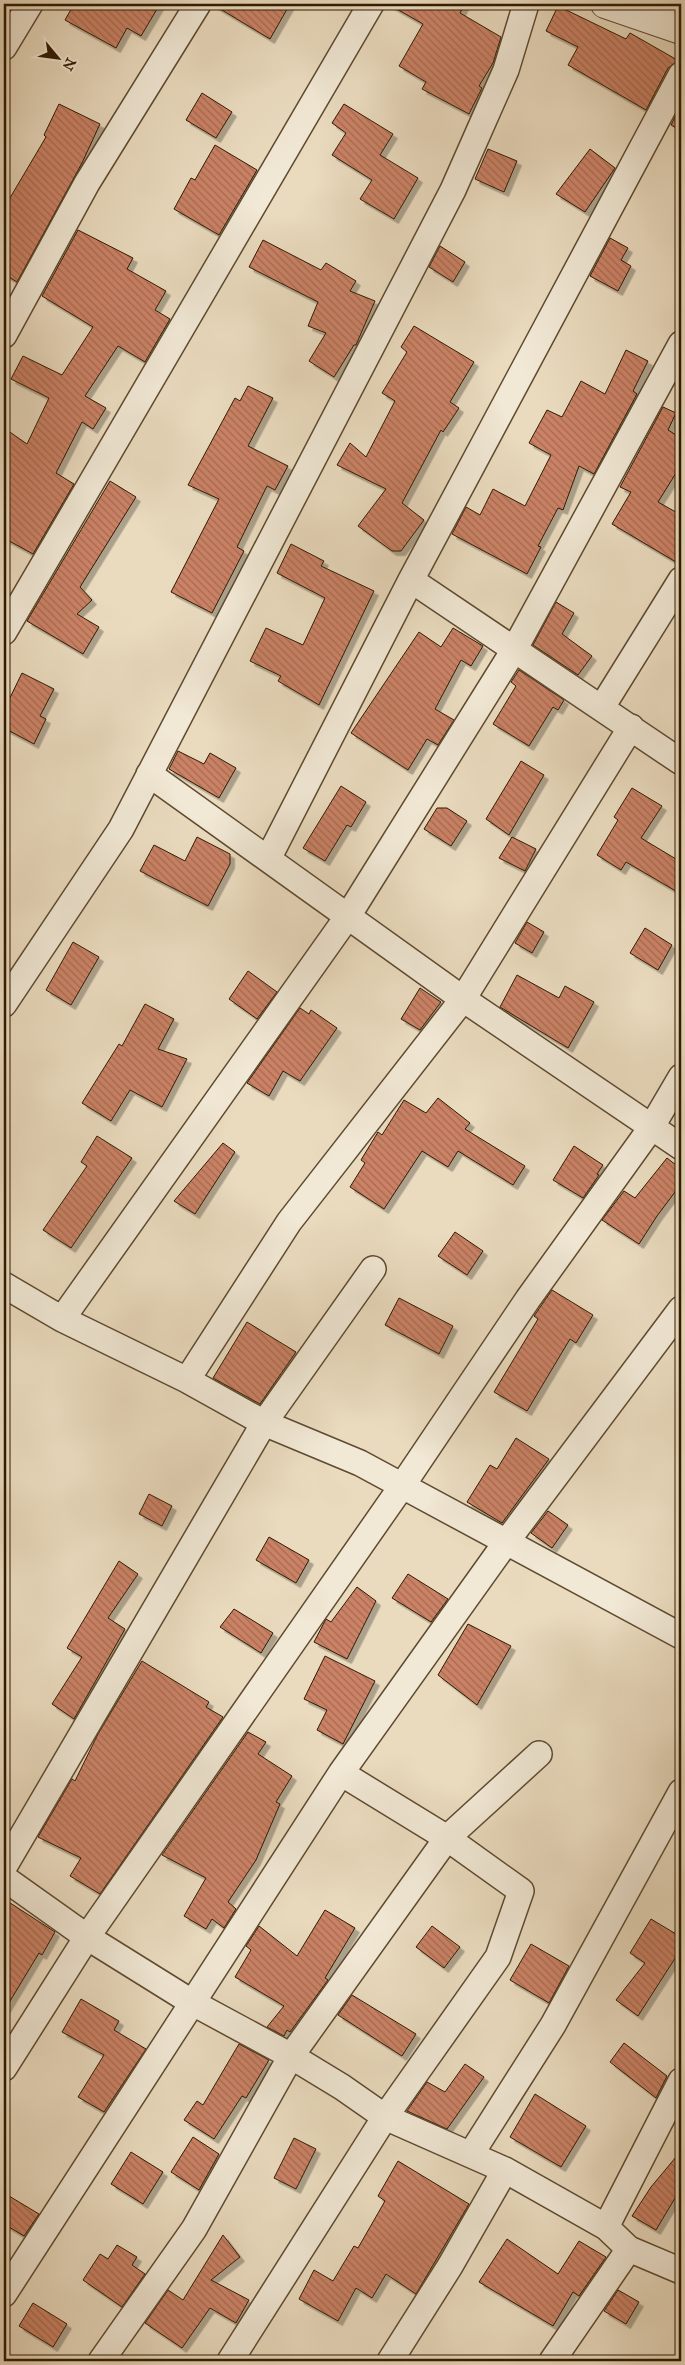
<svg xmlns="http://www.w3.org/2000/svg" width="685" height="2365" font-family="'IM FELL Great Primer',serif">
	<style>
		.building { fill: url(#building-back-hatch); stroke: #2f1a01; filter: url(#shadow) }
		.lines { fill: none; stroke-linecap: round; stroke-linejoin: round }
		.minor-casing { stroke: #5e4a30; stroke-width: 28 }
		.tertiary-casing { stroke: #5e4a30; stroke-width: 30 }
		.minor { stroke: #f1e8d5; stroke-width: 25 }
		.tertiary { stroke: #f1e8d5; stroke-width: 28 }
	</style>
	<defs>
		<pattern id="building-back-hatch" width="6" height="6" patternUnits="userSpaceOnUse" patternTransform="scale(1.25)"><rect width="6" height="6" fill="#cb8266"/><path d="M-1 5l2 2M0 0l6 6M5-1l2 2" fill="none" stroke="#a56a52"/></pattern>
		<filter id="shadow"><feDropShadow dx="4.5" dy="4.5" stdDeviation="0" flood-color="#0004"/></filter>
	</defs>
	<rect width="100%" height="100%" fill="#eadbbf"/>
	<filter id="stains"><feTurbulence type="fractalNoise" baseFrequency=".004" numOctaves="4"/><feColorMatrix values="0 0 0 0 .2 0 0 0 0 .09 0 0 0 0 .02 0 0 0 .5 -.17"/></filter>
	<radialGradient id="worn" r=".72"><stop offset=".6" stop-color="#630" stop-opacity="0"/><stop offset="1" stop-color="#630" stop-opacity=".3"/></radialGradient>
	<path class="building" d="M74,4H160L141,36L127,28L116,48L65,20Z
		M212,4H290L270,39Z
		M388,4H465L460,13L501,37L493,63L479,86L482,88L469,114L422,89L426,82L399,66L423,24Z
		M558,6L626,39L630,33L679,61L668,68L646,110L568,65L578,47L546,31Z
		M202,93L232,112L216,138L186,120Z
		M59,104L100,124L82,163L17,282L4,274V208L46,137L44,135Z
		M344,104L393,134L380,155L418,178L394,219L360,199L372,180L332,155L346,133L332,123Z
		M681,105V131L671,125Z
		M215,145L257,170L219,235L174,209L191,178L195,180Z
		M488,149L517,161L504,192L475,179Z
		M590,149L615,168L585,212L556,194Z
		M78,230L133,258L127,269L166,291L155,310L170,319L145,362L118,346L85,396L106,408L93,429L82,422L56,473L74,484L33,554L4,538V428L27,444L49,398L11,379L23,356L62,375L93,327L42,296Z
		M610,238L628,248L621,260L631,266L618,291L590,276Z
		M263,240L321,270L326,263L356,281L350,291L375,301L356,345H354L334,377L309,361L326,333L308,326L318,302L249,267Z
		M440,246L465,262L453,282L429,267Z
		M414,326L474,362L450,402L459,408L443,432L441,430L402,503L424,520L401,551H392L358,526L386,489L337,465L350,443L366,457L395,401L382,393L407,352L401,347Z
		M626,350L648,361L633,391L637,394L594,474L579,466L563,510L558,508L538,546L541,547L527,574L452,534L466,507L480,515L493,489L525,506L551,455L529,443L547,410L562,417L581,381L605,394Z
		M248,386L273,398L248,446L288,466L275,490L267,486L237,547L244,551L212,613L171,592L219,499L188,485L235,398L240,401Z
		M663,407L676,413L668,430L681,438V465L658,502L681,515V565L612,524L631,492L620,487Z
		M110,481L136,497L80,587L92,600L77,614L99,627L83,654L27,621Z
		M291,544L324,561L321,566L374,591L319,705L278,681L281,676L250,661L266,628L303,645L325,598L277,573Z
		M556,602L574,613L562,634L592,656L578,675L533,645Z
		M453,628L483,646L471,666L461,660L435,709L454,720L438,745L427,739L408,770L351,733L419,632L441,647Z
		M519,670L564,700L558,710L553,707L529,746L493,724L516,686L511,682Z
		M22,673L54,689L40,716L46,719L34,744L4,728V710Z
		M178,751L204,764L210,753L236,768L219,798L169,769Z
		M521,761L544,775L509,835L486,819Z
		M341,786L366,802L351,827L347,825L325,861L303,848Z
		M632,788L662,806L641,838L681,862V894L626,862L621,870L597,855L618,820L614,817Z
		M437,808H447L467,821L451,846L424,829Z
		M197,837L230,854V864L208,906L140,871L154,845L185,861Z
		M512,837L536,849L525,871L499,858Z
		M527,922L544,932L532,953L515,943Z
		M645,928L672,945L658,970L630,953Z
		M73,942L99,957L71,1005L46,990Z
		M248,971L277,992L257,1019L229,999Z
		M517,975L559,998L565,986L594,1002L568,1048L500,1007Z
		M420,988L441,1002L420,1030L401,1019Z
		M145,1004L174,1019L158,1049L187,1059L162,1107L130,1090L111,1121L82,1103L119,1044L122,1046Z
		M300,1008L309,1014L311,1010L337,1028L300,1081L283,1071L269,1096L247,1083Z
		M438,1098L470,1123L465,1129L525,1166L513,1185L458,1151L448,1167L422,1151L384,1209L350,1187L365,1163L361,1160L378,1132L382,1135L404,1100L426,1113Z
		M97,1136L132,1158L71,1248L43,1230L87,1166L81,1162Z
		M223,1143L235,1152L195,1214L174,1201Z
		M574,1146L603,1165L597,1174L599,1175L583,1198L553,1180Z
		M667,1158L681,1169V1184L657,1216L639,1244L602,1220L624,1191L635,1198Z
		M455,1232L483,1251L467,1275L438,1256Z
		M552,1290L593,1315L576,1343L570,1339L527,1411L494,1392L538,1319L534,1316Z
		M399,1298L453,1326L439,1354L385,1325Z
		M247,1322L296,1352L260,1404L213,1378Z
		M516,1438L549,1459L502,1523L467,1502L490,1465L497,1469Z
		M149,1494L172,1506L162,1526L139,1514Z
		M548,1511L568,1525L552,1548L531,1533Z
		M269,1537L309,1560L296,1583L256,1560Z
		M119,1561L138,1574L108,1618L125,1629L74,1719L52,1704L82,1657L67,1648Z
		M408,1574L448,1599L431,1622L392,1598Z
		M357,1587L376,1601L347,1659L314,1642L326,1619L331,1622Z
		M234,1609L273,1633L261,1653L220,1627Z
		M468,1624L511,1646L477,1705L438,1675Z
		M325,1656L375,1681L343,1744L317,1730L327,1710L304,1699Z
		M142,1661L209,1702L206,1707L223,1717L100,1894L70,1876L81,1858L38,1837L72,1779L75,1781L98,1734Z
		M248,1732L266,1742L258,1754L292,1776L276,1802L280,1804L256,1860L228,1902L236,1909L224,1928L212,1919L206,1929L184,1916L206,1878L162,1855Z
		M4,1899L55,1932L42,1955L39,1953L4,2011Z
		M325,1910L355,1928L325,1978L328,1980L290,2032L287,2030L284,2036L267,2027L284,2006L235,1977L251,1950L246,1946L259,1926L297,1956Z
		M651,1919L681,1937V1949L638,2016L616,2000L645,1963L630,1953Z
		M432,1926L460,1947L444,1968L416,1947Z
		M531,1944L569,1966L549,2003L510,1980Z
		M352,1995L416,2034L402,2056L338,2015Z
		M81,1999L119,2021L114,2030L146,2049L104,2112L78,2097L104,2055L62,2032Z
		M624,2043L667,2076L656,2098L610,2062Z
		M239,2044L269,2060L246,2098L242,2096L214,2139L184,2120L197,2101L203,2105Z
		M465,2064L484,2077L447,2129L407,2111L427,2082L445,2092Z
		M535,2094L586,2126L561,2167L510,2137Z
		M193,2137L219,2154L199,2190L171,2172Z
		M294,2138L316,2149L296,2189L274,2178Z
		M681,2151V2188L656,2230L632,2216L651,2187Z
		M131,2152L163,2172L143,2204L111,2184Z
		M398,2161L469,2204L416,2294L386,2274L372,2298L356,2288L338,2321L299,2299L314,2270L333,2281L354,2246L358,2248L385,2201L378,2196Z
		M4,2193L39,2214L24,2236L4,2224Z
		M223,2235L240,2257L211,2280L249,2300L236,2323L210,2308L182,2348L145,2323L168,2290L183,2300Z
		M507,2239L558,2274L579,2241L606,2257L579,2296L573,2292L553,2326L479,2282Z
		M117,2245L137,2257L132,2265L145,2274L122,2307L83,2280L100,2254L108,2259Z
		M618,2290L639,2302L626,2324L604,2311Z
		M33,2303L67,2324L53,2347L19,2326Z"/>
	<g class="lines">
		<defs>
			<path id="minor" d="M655,22L665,4
				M4,47L30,4
				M4,335L87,183L198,4
				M411,580L681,762
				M4,632L371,4
				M602,707L681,580
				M149,774L463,999L681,1147
				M268,859L411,580L681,75
				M4,1004L121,829L453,190L506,70L526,4
				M4,1285L62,1319L187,1380L264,1423L360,1463L681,1636
				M62,1319L348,916L514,650L681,344
				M187,1380L289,1222L463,999L631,727
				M341,1773L507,1541L681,1309
				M4,1867L264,1423L373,1269
				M4,1878L87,1937L193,2003L291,2056L342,2087L385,2117L505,2170L606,2227L681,2081
				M4,2068L87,1937L402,1486L528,1299L651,1128L681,1077
				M471,2154L553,2025L681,1792
				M629,2249L681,2271
				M4,2294L341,1773L447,1838L521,1891L498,1957L385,2117L230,2361
				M101,2361L194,2229L291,2056L447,1838L539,1754
				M390,2361L450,2266L505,2170
				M552,2361L629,2249L606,2227"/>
			<path id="tertiary" d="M605,4L681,30"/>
		</defs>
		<use href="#minor" class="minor-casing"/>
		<use href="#tertiary" class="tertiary-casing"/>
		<use href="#minor" class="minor"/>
		<use href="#tertiary" class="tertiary"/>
	</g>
	<rect width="685" height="2365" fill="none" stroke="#eadbbf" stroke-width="20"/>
	<rect x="5" y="5" width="675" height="2355" fill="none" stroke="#2f1a01" stroke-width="2.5"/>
	<rect x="10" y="10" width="665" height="2345" fill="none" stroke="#2f1a01"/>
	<g transform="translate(58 58) rotate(119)" stroke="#f1e8d5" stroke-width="4" paint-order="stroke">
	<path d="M0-4L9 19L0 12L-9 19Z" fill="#2f1a01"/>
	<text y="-8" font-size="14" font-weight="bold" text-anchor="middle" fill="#2f1a01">N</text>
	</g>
	<rect width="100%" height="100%" filter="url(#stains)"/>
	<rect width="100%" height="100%" fill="url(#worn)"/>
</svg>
